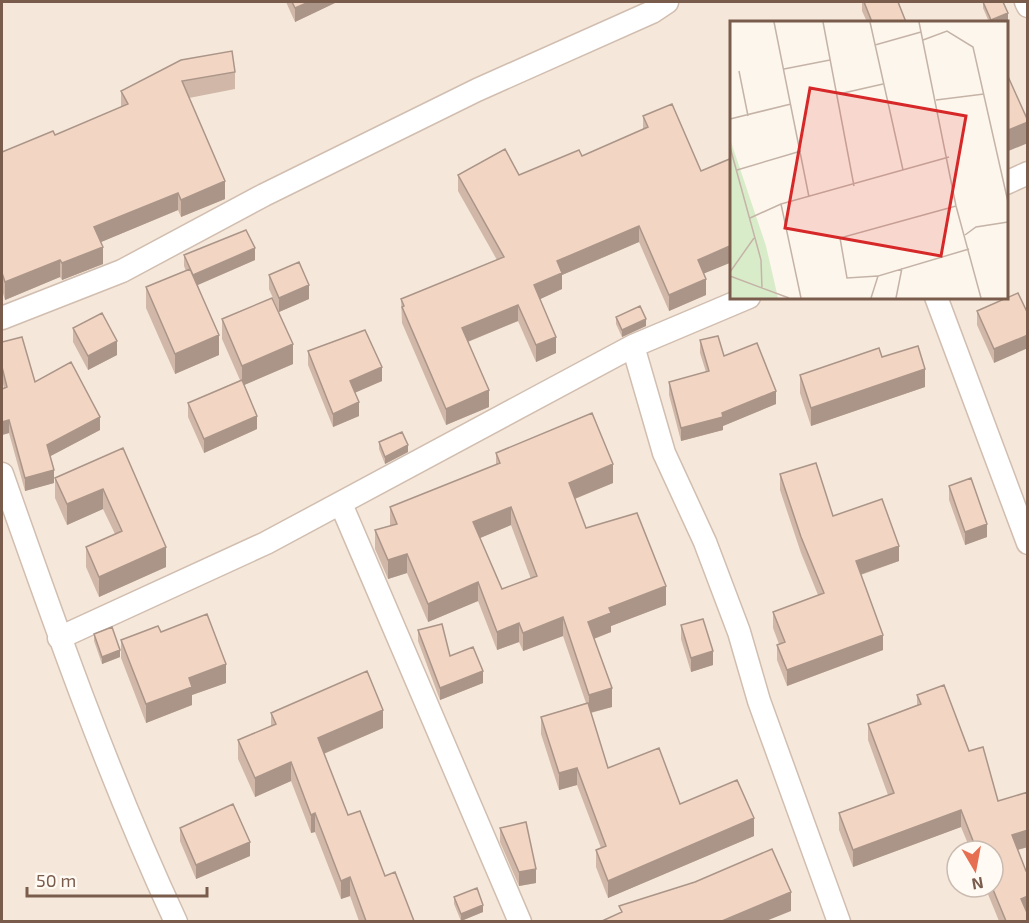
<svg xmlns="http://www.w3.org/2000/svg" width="1029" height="923" font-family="'Exo 2',sans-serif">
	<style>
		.residential { fill: #f5e8da; fill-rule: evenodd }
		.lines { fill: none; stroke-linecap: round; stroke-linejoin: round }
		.minor-casing { stroke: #d1beb0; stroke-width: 25 }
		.minor { stroke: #fff; stroke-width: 22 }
		.wall { fill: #d1b7a8; fill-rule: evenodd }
		.shaded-wall { fill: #aa9588 }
		.building { fill: #f3d5c3; stroke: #aa9588; stroke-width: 1.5; fill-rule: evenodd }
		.inset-road { fill: none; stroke: #c5b3a7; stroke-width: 1.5 }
		.view { fill: #d62828; fill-opacity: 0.15; stroke: #d62828; stroke-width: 3 }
		.inset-edge { fill: none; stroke: #7a5c4d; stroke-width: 3 }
	</style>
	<rect width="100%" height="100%" fill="#fdf6ec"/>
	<path class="residential" d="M2,2H1027V921H2ZM732,22H1006V297H732ZM957,851H993V887H957Z"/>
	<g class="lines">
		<defs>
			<path id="minor" d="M1026,2L1028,6
				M1006,183L1028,173
				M936,297L1028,543
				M2,318L122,271L264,195L477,90L652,12L667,2
				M633,346L664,453L705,542L739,632L759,701L839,922
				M2,474C55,625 108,776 176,922
				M341,504L520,922
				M59,638L266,543L633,346L749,297"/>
		</defs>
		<use href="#minor" class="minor-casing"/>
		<use href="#minor" class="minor"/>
	</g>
	<path class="wall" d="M286,2H337L295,22Z
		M862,2H898L906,22H867L862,11Z
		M983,2L1008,20L1001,22H989L983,8Z
		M235,72V89L189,98L225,199L181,217L178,210L101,242L103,264L62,280L60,277L5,300L2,290V152L55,135L121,107V91Z
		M643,116L701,171L732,158V262L704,273L706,295L669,311L639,242L562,275V289L540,299L556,353L536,362L518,321L468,342L489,407L446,425L402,323L401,299L497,260L458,191V175H519L582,156L643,129Z
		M184,255L255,260L198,285L219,355L175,374L146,308V287L186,271L184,266Z
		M269,275L309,299L279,312L269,289Z
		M1018,293L994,363L977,325V311Z
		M616,317L646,326L622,337L616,324Z
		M222,319L293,364L244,385L257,429L204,453L188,417V403L240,380L222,339Z
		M73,328L117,355L88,370L73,342Z
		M700,340L724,356L776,404L723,426V430L681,441L669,395V382L706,372L700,353Z
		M2,342L35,382L100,430L50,456L54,483L25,491L9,433L2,435V389L4,388L2,380Z
		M308,351L382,381L355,392L359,416L333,427L308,365Z
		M882,357L925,387L811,426L800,393V375Z
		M379,442L408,452L385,464L379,449Z
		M123,448L166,567L99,597L86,567V547L115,534L103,509L67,525L55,498V478Z
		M496,453L613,483L575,499L586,528L666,605L611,626V632L594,639L612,707L591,713L608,768L680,804L754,836L608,898L596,867V850L601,848L577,785L559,790L541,734V717L586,703L563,636L523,651L519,642L497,650L478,601L428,622L407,573L388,579L375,549V530L390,526V507L496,465ZM511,525L531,579L502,589L480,538Z
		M780,474L833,516L899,561L861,575L883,650L787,686L777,660V645L779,644L773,628V612L818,595L801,553L780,490Z
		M949,486L987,537L965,545L949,500Z
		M681,625L713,665L691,672L681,639Z
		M418,630L450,656L483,683L440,700L418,641Z
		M161,632L226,683L192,695V705L146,723L121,658V640Z
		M94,634L120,657L102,664L94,641Z
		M917,695L969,751L998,801L1028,792V847L1018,850L1028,921H999L985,887H993V851H971L961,827L853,867L839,830V813L888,795L868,740V724L917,705Z
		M271,713L383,728L324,754L348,815L414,921H359L350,896L341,899L315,832L311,833L291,781L255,797L238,759V740L271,726Z
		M180,828L250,856L196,879L180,841Z
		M500,828L536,883L519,886L500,842Z
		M454,897L483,912L461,921L454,904Z"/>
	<path class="shaded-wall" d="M309,2H337L295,22V8Z
		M1008,13V20L1001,22H991V20Z
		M1028,122V143L1006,152V131Z
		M225,181V199L181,217V200Z
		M178,193V210L94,245V227Z
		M639,226V242L562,275V289L534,302V285L557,261Z
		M732,245V262L698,276V260Z
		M103,247V264L62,280V263Z
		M255,248V260L193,287V275Z
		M60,260V277L5,300V282Z
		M706,279V295L669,311V295Z
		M309,285V299L279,312V298Z
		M518,305V321L462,344V328Z
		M646,319V326L622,337V330Z
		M219,335V355L175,374V354Z
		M1028,335V348L994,363V349Z
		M556,337V353L536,362V345Z
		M117,341V355L88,370V356Z
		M293,344V364L242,386V366Z
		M382,367V381L350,395V381Z
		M925,369V387L811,426V408Z
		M489,390V407L446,425V409Z
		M776,391V404L723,426V430L681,441V428L722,413Z
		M359,402V416L333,427V414Z
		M257,416V429L204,453V439Z
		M100,417V430L47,458V445Z
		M9,420V433L2,435V422Z
		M408,445V452L385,464V457Z
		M613,464V483L569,501V483Z
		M54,470V483L25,491V478Z
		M103,489V509L67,525V504Z
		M511,507V525L473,541V522Z
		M987,524V537L965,545V532Z
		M899,546V561L856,576V561Z
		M166,547V567L99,597V577Z
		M407,554V573L388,579V560Z
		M478,582V601L428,622V604Z
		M666,586V605L611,626V632L588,641V622L609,608Z
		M563,617V636L523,651V633Z
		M519,623V642L497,650V632Z
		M883,635V650L787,686V670Z
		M120,650V657L102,664V657Z
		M713,651V665L691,672V658Z
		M226,664V683L192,695V705L146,723V704L189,678Z
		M483,671V683L440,700V688Z
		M612,688V707L589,713V695Z
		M383,710V728L318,756V738Z
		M291,762V781L255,797V778Z
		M577,768V785L559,790V773Z
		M961,810V827L853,867V850Z
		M315,813V832L311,833V815Z
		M754,818V836L608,898V881Z
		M1028,830V847L1012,851V835Z
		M250,842V856L196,879V865Z
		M536,869V883L519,886V872Z
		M350,877V896L341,899V881Z
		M791,892V911L766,921H722Z
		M1028,896V913L1021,915V899Z
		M483,905V912L461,921V914Z"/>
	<path class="building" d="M292,2H309L295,8Z
		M864,2H898L906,22H872Z
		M983,2H1003L1008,13L991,20Z
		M232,51L235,72L182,81L225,181L181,200L178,193L94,227L103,247L62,263L60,260L5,282L2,273V152L53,131L55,135L128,104L121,91L181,60Z
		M1006,72L1028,121V122L1006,131Z
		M672,104L701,171L732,158V245L698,260L706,279L669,295L639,226L557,261L562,273L534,285L556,337L536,345L518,305L462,328L489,390L446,409L402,307L404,306L401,299L504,257L458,175L505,149L519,175L579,150L582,156L648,127L643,116Z
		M246,230L255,248L193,275L184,255Z
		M299,262L309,285L279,298L269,275Z
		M190,269L219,335L175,354L146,287Z
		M1018,293L1028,314V335L994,349L977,311Z
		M272,298L293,344L242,366L222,319Z
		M640,306L646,319L622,330L616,317Z
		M102,313L117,341L88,356L73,328Z
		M365,330L382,367L350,381L359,402L333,414L308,351Z
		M718,336L724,356L757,343L776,391L722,413L723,417L681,428L669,382L709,371L700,340Z
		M22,337L35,382L71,362L100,417L47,445L54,470L25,478L9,420L2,422V389L7,387L2,367V342Z
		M918,346L925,369L811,408L800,375L879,348L882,357Z
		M242,380L257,416L204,439L188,403Z
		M592,413L613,464L569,483L586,528L637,513L666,586L609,608L611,613L588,622L612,688L589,695L563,617L523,633L519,623L497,632L478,582L428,604L407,554L388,560L375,530L397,524L390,507L500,463L496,453ZM511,507L537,576L502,589L473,522Z
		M402,432L408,445L385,457L379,442Z
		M123,448L166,547L99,577L86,547L122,531L103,489L67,504L55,478Z
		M816,463L833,516L882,499L899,546L856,561L883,635L787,670L777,645L785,642L773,612L824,593L801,537L780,474Z
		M971,478L987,524L965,532L949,486Z
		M207,614L226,664L189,678L192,687L146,704L121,640L158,626L161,632Z
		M703,619L713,651L691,658L681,625Z
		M442,624L450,656L473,647L483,671L440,688L418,630Z
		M112,627L120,650L102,657L94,634Z
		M367,671L383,710L318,738L348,815L360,811L385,876L395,872L414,921H364H366L350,877L341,881L315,813L311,815L291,762L255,778L238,740L276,724L271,713Z
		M944,685L969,751L983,747L998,801L1028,792V830L1012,835L1026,871H1028V896L1021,899L1028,915V921H1006L992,887H993V851H977L961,810L853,850L839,813L894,793L868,724L921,704L917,695Z
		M588,703L608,768L659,748L680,804L737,780L754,818L608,881L596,850L606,846L577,768L559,773L541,717Z
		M233,804L250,842L196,865L180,828Z
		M526,822L536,869L519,872L500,828Z
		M772,849L791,892L722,921H602L622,912L619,906L695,882Z
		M477,888L483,905L461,914L454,897Z"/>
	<g transform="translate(730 21)">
		<rect width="278" height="278" fill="#fdf6ec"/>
		<path d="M0,118L36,225L48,277H0Z" fill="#d8ecc9"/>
		<path class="inset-road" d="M44,1L79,176M93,1L124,165M140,1L173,149M189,1L226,185L251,277M193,19L217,10L243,26L278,181M145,24L191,11M54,48L100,39M9,50L18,95M109,73L153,63M206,79L254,73M0,98L61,83M0,126L31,239L32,268M7,149L71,130M20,197L51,183M235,214L246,206L278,201M0,251L24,217M0,255L59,277M148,255L117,257L110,217L226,185M71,277L51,183L219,136M141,277L148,255L239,228M166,277L172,247"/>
		<path class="view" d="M80,67L236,95L211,235L55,207Z"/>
		<rect width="278" height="278" class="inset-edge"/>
	</g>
	<rect width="1029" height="923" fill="none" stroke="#7a5c4d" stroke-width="6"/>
	<g transform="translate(975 869) rotate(170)"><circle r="28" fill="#fffaf3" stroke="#cabbb1" stroke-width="1.5"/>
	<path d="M0-4.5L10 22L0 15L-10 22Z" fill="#e76f51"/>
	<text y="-9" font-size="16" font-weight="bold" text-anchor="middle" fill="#7a5c4d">N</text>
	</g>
	<path d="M27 887v9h180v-9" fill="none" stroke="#7a5c4d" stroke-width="3"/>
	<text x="36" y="887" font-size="18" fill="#7a5c4d" stroke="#fffaf3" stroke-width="4.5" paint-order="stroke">50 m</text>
</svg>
